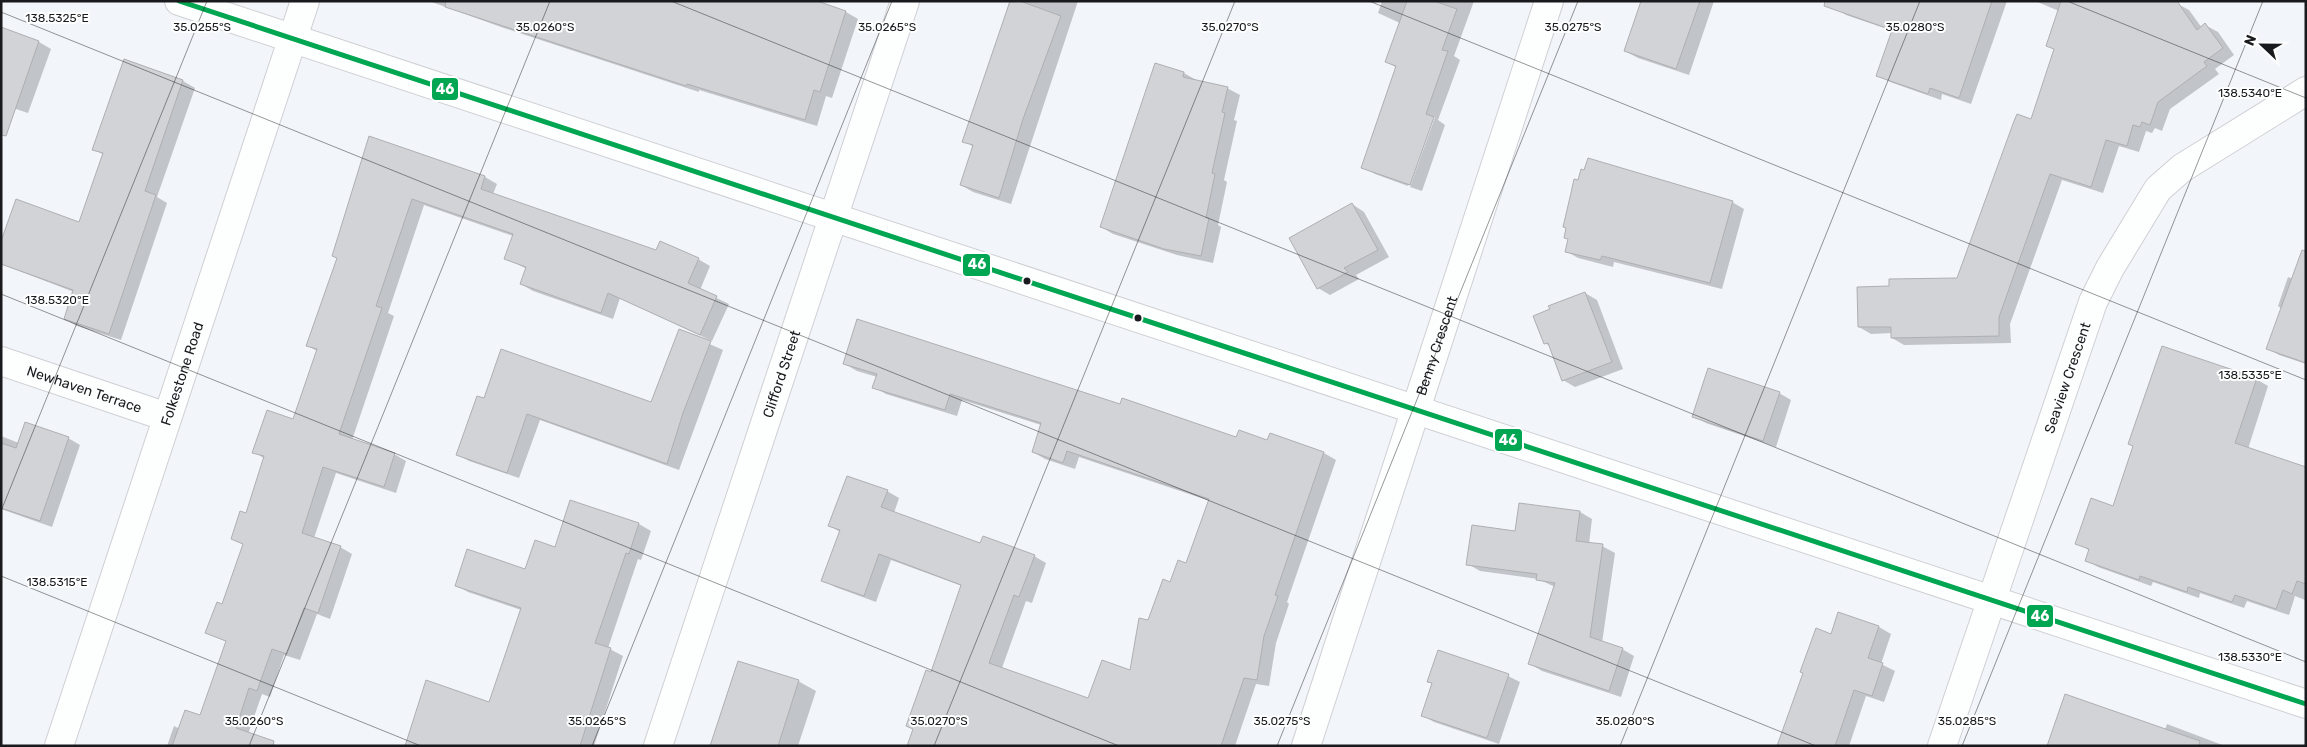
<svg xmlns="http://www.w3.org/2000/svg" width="2307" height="747" font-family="Rubik,sans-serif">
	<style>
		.shadow { fill: #0003 }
		.building { fill: #d1d3d7; stroke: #adafb3 }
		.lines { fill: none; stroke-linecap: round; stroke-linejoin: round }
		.minor-casing { stroke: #ced0d4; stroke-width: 30 }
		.minor { stroke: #fdfefe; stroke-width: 28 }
		.bus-1-casing { stroke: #fff; stroke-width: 9 }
		.bus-1 { stroke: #00a651; stroke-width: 5 }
		.ticks { fill: none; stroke: #181a1d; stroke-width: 1; stroke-opacity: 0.45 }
		.bus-dot { fill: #181a1d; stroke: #fff; stroke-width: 2 }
		.labels { text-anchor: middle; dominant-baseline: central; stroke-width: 4; stroke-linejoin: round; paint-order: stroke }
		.street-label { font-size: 14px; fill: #181a1d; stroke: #fff }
		.ticks-label { font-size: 12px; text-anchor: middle; fill: #181a1d; stroke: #fff; stroke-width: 4; stroke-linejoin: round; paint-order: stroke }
		.line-badge { stroke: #fff; stroke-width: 2 }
		.badge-label { font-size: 14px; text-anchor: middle; font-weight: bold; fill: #fff }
	</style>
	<rect width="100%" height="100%" fill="#f2f5fa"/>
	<path class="shadow" d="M429,1H813L846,12L858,19L832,98L826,96L817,126L699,90V92L501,27Z
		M1013,1H1078L1011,204L973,192L961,185L974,147L964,141Z
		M1382,1H1474L1454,56L1460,60L1438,120L1445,125L1422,191L1410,187L1435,117H1432L1408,186L1375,174L1363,167L1397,68L1387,62L1400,23L1378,13Z
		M1642,1H1714L1689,75L1638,58L1625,51Z
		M1825,1H2007L1971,104L1942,94L1941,100L1890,82L1877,75L1893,31L1846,15Z
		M2035,1H2172L2189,10L2202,28L2205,25L2218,32L2234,55L2215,69L2219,74L2170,109L2162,131L2155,128L2152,133L2146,131L2139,152L2119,146L2103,193L2062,180L2010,324L2011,343L1904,345L1892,338V333L1871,334L1859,327L1891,288L1958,280L2032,120L2055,50L2048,45L2059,11Z
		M39,42L51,49L28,113L1,104Z
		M125,61L183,81L195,88L157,197L167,203L121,340L77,326L65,319L74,292L1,264L80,224L104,155L94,149Z
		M1156,64L1184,73L1196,80L1227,88L1240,95L1234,120L1237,121L1224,180L1227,182L1218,225L1221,227L1213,263L1177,255L1113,234L1101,227Z
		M370,137L485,177L497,184L493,194L657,251L698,259L710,266L700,290L729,304L712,341L620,298L613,319L533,291L521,284L527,269L505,258L513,236L424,205L388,313L394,316L352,440L394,454L406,461L396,493L336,473L314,538L340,547L352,554L330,619L317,614L300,660L284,655L270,697L262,694L244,746H167L174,726L180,729L201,717L227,642L207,633L223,606L244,545L232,539L247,515L265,459L254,452L293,420L317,351L308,346L338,258L333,256Z
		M1585,171L1732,202L1744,209L1722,289L1614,262L1613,267L1578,258L1566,251L1579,181Z
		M1352,204L1364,212L1389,257L1356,275L1359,279L1330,295L1318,288Z
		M2288,277L2306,284V364L2279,355L2267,348L2282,309L2278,306Z
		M1585,293L1597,300L1623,369L1575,387L1563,380L1551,347L1545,343Z
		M680,331L723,350L679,470L540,420L519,478L469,461L457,454L485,400L652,403Z
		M845,364L1121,406L1237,438L1268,442L1271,434L1324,453L1336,460L1287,602L1289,604L1276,643L1269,686L1256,684L1235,746H908L962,586L891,560L876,602L835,587L823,580L840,532L830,526L887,491L899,498L894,513L981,544L1034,556L1046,563L1032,603L1026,601L1002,668L1089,700L1131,671L1149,621L1171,583L1187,565L1210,501L1079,457L1075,469L1045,459L1033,452L1041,425L962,400L957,416L886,394L874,387L877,377L857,371Z
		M2256,379L2268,386L2248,449L2306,468L2305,600L2295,596L2289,615L2247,601L2244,608L2200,593L2199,598L2153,582L2151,586L2098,567L2086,560L2090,551L2077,543L2113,507Z
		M1779,393L1791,400L1776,447L1706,423L1694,416Z
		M1,436L19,443L68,438L80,445L52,527L1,509Z
		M1580,512L1592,519L1589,544L1602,546L1615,553L1602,643L1622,649L1634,656L1621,697L1542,671L1530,664L1555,587L1538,579L1480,571L1468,564L1516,532Z
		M639,524L651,531L641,560L638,559L608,648L623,656L594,746H406L490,703L521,610L468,592L456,585L526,570L555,548Z
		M1879,627L1891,634L1881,664L1895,671L1884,702L1866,696L1849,746H1779L1831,635Z
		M1508,676L1520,682L1499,744L1434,722L1422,715L1433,684L1429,682Z
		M798,681L816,691L798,746H711Z
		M2167,724L2225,746H2048L2165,730Z"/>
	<path class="building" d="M446,1H817L846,11L820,92L814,90L805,120L687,84L686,86L445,7Z
		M1010,1H1020L1061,16L1023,119L999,198L960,185L973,145L962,142Z
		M1407,1H1434L1457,9L1442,50L1448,51L1426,114L1434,117L1410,185L1361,168L1396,66L1385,62Z
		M1641,1H1700L1676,69L1624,51Z
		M1825,1H1992L1959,98L1930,88L1928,94L1876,76L1892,30L1824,6Z
		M2061,1H2177L2197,30L2205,23L2223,48L2204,62L2207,66L2158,102L2150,125L2142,122L2140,127L2133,125L2127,146L2106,140L2091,187L2050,174L1999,317V336L1891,338V327H1858L1857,287L1889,286V279L1957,278L2014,121L2017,114L2031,119L2054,49L2046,46Z
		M1,27L39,41L6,136L1,135Z
		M124,59L183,80L145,191L156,195L109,334L64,319L73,290L1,264V241L16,199L79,222L103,153L92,150Z
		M1155,63L1184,72L1183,77L1228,87L1222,112L1225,113L1212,173L1215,174L1206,218H1209L1201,256L1164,249L1100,227Z
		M369,136L485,176L481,189L656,250L660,241L699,258L688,283L717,296L700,335L608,293L601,313L520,284L526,267L504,259L513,234L412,199L376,306L382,308L339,434L395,453L384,487L323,467L302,533L341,546L318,613L304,608L287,654L272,649L257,691L249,688L236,728L274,741L273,746H172L185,710L200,715L226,641L205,633L217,602L222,604L243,544L231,539L240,511L246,513L264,456L252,453L267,410L293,419L317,349L306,346L337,258L332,256Z
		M1588,158L1733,201L1710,283L1602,256L1600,260L1565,252L1568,239L1564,238L1566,228L1563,227L1571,193L1574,179L1578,180L1581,169L1584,170Z
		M1352,203L1378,250L1344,268L1348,272L1317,289L1289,238Z
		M2302,250L2306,251V363L2266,349Z
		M1585,292L1612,362L1562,381L1548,343L1544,344L1533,316L1550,309L1548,306Z
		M857,319L1120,404L1122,398L1236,437L1239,430L1267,440L1270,433L1324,452L1275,595L1278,596L1264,636L1257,680L1244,678L1221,746H907L913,729L906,726L926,670L931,672L961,585L879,554L864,596L821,581L840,530L828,526L847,476L888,490L881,507L980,543L983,536L1035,555L1019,597L1014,595L989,663L1088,698L1102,660L1130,670L1139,618L1148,620L1163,579L1170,582L1178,560L1186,563L1209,499L1067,451L1063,463L1032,452L1041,423L950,394L945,410L872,388L877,374L843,364Z
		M679,329L711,341L683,413L667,464L527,414L507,473L456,455L477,396L484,398L501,349L651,402Z
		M2162,346L2257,378L2235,443L2306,467V584L2297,581L2292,594L2283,590L2276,609L2235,595L2232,602L2188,587L2187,592L2140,576L2139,580L2085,561L2089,549L2075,544L2091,498L2113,506L2133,446L2128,444Z
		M1708,368L1780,392L1763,441L1692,417Z
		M25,422L69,437L40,521L1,508V443L16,448Z
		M570,500L639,523L629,554L626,553L595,643L611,648L580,746H405L426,680L489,702L521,608L455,586L467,549L525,569L535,540L555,547Z
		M1519,503L1580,511L1576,541L1603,544L1590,637L1623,648L1609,691L1528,664L1555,583L1536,580L1537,574L1466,565L1472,525L1515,531Z
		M1838,612L1879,626L1868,658L1883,663L1872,696L1854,690L1835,746H1777L1803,673L1800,672L1816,628L1831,634Z
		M1438,650L1509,674L1487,738L1421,716L1432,683L1427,682Z
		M738,661L799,680L778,746H710Z
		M2065,694L2200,741L2199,746H2047Z"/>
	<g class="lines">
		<defs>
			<g id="minor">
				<path d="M179,1L2306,704"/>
				<path id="s1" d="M1,361L167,417"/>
				<path id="s2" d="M59,746L305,1"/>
				<path id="s3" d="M658,746L905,1"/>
				<path id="s4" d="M1306,746L1549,1"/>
				<path id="s5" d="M1942,746L2093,302L2110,268L2158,189L2182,168L2306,91"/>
			</g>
		</defs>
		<use href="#minor" class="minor-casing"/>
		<use href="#minor" class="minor"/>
		<defs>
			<path id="bus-1" d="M179,1L2306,704"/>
		</defs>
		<use href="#bus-1" class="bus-1-casing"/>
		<use href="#bus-1" class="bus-1"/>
	</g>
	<path class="ticks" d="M671,1L2306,662M1369,1L2306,380M2067,1L2306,98M1,12L1816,746M1,294L1119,746M1,511L207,1M1,576L421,746M249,746L550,1M592,746L892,1M934,746L1235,1M1277,746L1578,1M1620,746L1920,1M1962,746L2263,1M2305,746L2306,744"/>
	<g class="bus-dot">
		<circle cx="1027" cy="281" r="4.5"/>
		<circle cx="1138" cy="318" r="4.5"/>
	</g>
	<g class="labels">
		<g class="street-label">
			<text stroke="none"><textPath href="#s4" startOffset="421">Benny Crescent</textPath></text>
			<text stroke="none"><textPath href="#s2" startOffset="392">Folkestone Road</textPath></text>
			<text stroke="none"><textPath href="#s3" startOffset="392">Clifford Street</textPath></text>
			<text stroke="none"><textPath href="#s5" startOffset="389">Seaview Crescent</textPath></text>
			<text stroke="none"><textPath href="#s1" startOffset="88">Newhaven Terrace</textPath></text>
		</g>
	</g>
	<g class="ticks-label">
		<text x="57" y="22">138.5325°E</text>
		<text x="1915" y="31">35.0280°S</text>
		<text x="202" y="31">35.0255°S</text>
		<text x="545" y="31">35.0260°S</text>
		<text x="887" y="31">35.0265°S</text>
		<text x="1230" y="31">35.0270°S</text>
		<text x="1573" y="31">35.0275°S</text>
		<text x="2250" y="97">138.5340°E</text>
		<text x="57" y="304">138.5320°E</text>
		<text x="2250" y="379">138.5335°E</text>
		<text x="57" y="586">138.5315°E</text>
		<text x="2250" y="661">138.5330°E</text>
		<text x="254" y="725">35.0260°S</text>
		<text x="597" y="725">35.0265°S</text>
		<text x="939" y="725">35.0270°S</text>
		<text x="1282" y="725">35.0275°S</text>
		<text x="1625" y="725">35.0280°S</text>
		<text x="1967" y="725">35.0285°S</text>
	</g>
	<g class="line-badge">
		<rect x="431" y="77" width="28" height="24" rx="5" fill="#00a651"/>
		<rect x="962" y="253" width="29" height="24" rx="5" fill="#00a651"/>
		<rect x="1494" y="428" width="29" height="24" rx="5" fill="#00a651"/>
		<rect x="2026" y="604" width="28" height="24" rx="5" fill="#00a651"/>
	</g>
	<g class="badge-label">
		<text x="445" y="94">46</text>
		<text x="977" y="269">46</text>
		<text x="1508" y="445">46</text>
		<text x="2040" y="621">46</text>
	</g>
	<rect width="2307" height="747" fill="none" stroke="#181a1d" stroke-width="5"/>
	<g transform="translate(2262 45) rotate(292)" stroke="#ffffff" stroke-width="4" paint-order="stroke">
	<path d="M0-4L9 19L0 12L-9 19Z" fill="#181a1d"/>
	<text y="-8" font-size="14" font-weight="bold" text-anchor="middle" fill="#181a1d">N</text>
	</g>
</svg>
